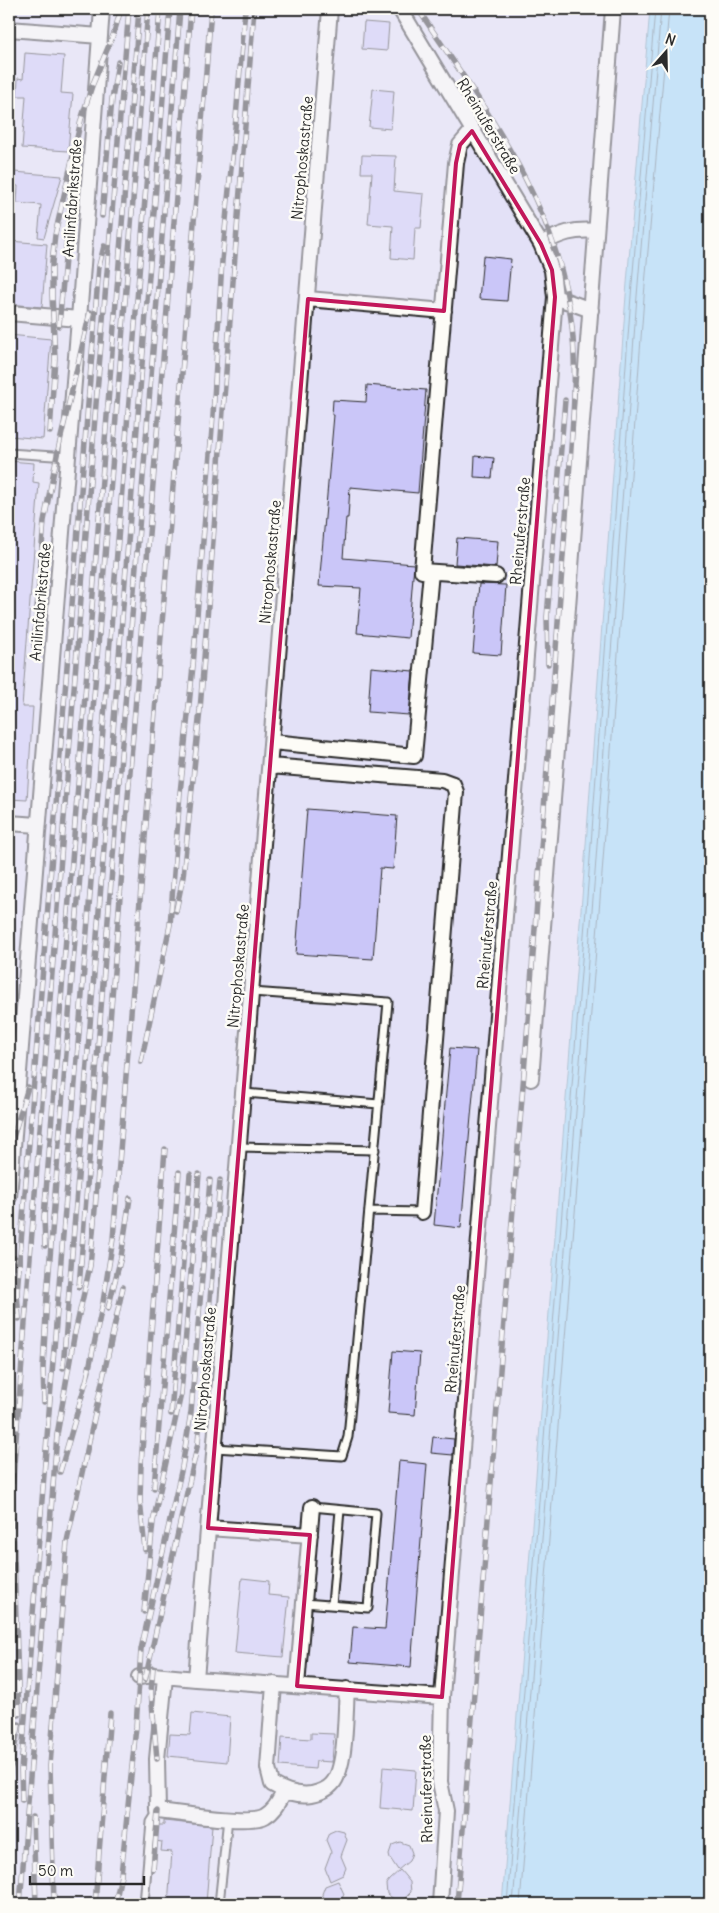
<svg xmlns="http://www.w3.org/2000/svg" width="719" height="1913" font-family="Delius,sans-serif">
	<style>
		.built { fill: #e3e1f7 }
		.water { fill: #97d7f9; stroke: #6c92a7 }
		.lines { fill: none; stroke-linecap: round; stroke-linejoin: round }
		.shore { stroke: #56707d; stroke-width: 1 }
		.building { fill: #cac6f8; stroke: #2b2b2b }
		.service-casing { stroke: #2b2b2b; stroke-width: 11 }
		.minor-casing { stroke: #2b2b2b; stroke-width: 18 }
		.service { stroke: #fdfcf7; stroke-width: 7 }
		.minor { stroke: #fdfcf7; stroke-width: 14 }
		.rail-casing { stroke: #2b2b2b; stroke-width: 5.5 }
		.rail { stroke: #fdfcf7; stroke-width: 4; stroke-dasharray: 11; stroke-linecap: butt }
		.marked { fill: none; stroke: #c2185b; stroke-width: 4; stroke-linejoin: round }
		.labels { text-anchor: middle; dominant-baseline: central; stroke-width: 5; stroke-linejoin: round; paint-order: stroke }
		.street-label { font-size: 15px; fill: #2b2b2b; stroke: #fdfcf7 }
	</style>
	<rect width="100%" height="100%" fill="#eeecf7"/>
	<filter id="ink" filterUnits="userSpaceOnUse"><feTurbulence type="fractalNoise" baseFrequency=".02" numOctaves="2"/><feDisplacementMap in="SourceGraphic" scale="10" xChannelSelector="R" yChannelSelector="G"/><feConvolveMatrix kernelMatrix="1 2 1 2 8 2 1 2 1" color-interpolation-filters="sRGB"/></filter>
	<g filter="url(#ink)">
		<path class="built" d="M9,9H650L626,295L584,872L502,1904H9Z"/>
		<path class="water" d="M650,9H710V1904H502L584,872L626,295Z"/>
		<g class="lines">
			<path class="shore" d="M507,1904L589,872L631,296L655,9
				M513,1904L595,873L637,296L661,9
				M520,1904L602,874L644,297L669,9"/>
		</g>
		<path class="building" d="M364,22L389,24L387,51L362,49Z
			M25,53L64,56L61,93L73,94L68,151L22,148L26,96H17L18,78L23,79Z
			M373,89L394,91L391,129L369,127Z
			M362,155L396,156L394,191L424,194L421,228H415L413,260L391,258L393,226L368,224L372,173H361Z
			M14,172L62,176L44,238L38,237L41,205L17,203L18,186L13,185Z
			M9,241L47,244L42,307L9,304Z
			M483,256L511,259L507,301L479,299Z
			M9,335L51,339L43,439L9,436Z
			M367,385L426,390L418,493L350,487L348,518H346L343,558L414,564L408,638L357,633L361,588L319,586L334,415H332L333,400L366,402Z
			M475,456L494,458L492,478L474,477Z
			M9,461L34,463L33,482L39,483L22,707H33L27,800L9,799Z
			M457,538L498,541L496,567L455,564Z
			M479,584L506,585L501,655L473,653Z
			M371,667L413,671L409,715L368,712Z
			M307,809L397,816L393,869L380,868L373,959L296,954Z
			M450,1048L477,1050L461,1228L434,1225Z
			M393,1351L420,1353L415,1415L388,1413Z
			M433,1437L454,1439L453,1455L431,1453Z
			M399,1461L427,1464L411,1667L350,1662L353,1627L385,1629Z
			M242,1578L269,1581L268,1595L289,1597L283,1657L235,1653Z
			M192,1713L230,1717L227,1762L168,1756L170,1734L190,1735Z
			M311,1733L334,1734L332,1762L316,1761L315,1769L280,1766L282,1737L311,1739Z
			M383,1767L416,1770L413,1811L380,1808Z
			M164,1821L212,1826L206,1904H168L172,1852L161,1851L162,1842L155,1841L156,1825H164Z
			M336,1830L344,1832L347,1840L341,1856L346,1868L343,1875L330,1881L325,1868L331,1852L326,1840L329,1833Z
			M400,1842L409,1845L412,1853L409,1861L398,1870L390,1858L389,1854L392,1845Z
			M400,1870L410,1882L411,1892L404,1899L395,1900L387,1894L386,1884L389,1880Z
			M338,1881L344,1894L341,1901L333,1904L326,1901L322,1894L325,1886Z"/>
		<g class="lines">
			<defs>
				<path id="service" d="M9,453L68,457
					M244,1093L379,1104
					M239,1147L375,1150
					M369,1211L422,1212
					M215,1448L342,1456L348,1437L388,1002L252,992
					M304,1603L368,1608L376,1513L312,1507
					M332,1605L340,1510
					M144,1904L151,1822L158,1811
					M219,1904L228,1818"/>
				<path id="minor" d="M330,9L196,1679L442,1697
					M400,9L541,244L552,270L555,297L442,1697L440,1782L446,1811L440,1904
					M9,29L100,36
					M472,131L460,145L456,163L422,571L496,576
					M541,244C561,233 574,229 596,231
					M555,297L591,310
					M308,299L444,311
					M9,313L79,319
					M272,742L414,756L431,572
					M270,766L442,780L453,784L456,792L422,1212
					M9,823L38,825
					M531,1079L564,660L613,9
					M9,1197L79,319L102,9
					M208,1528L310,1535
					M139,1677L153,1675L196,1679
					M165,1677L157,1759L158,1811C178,1813 251,1825 265,1816C275,1810 279,1801 284,1792
					M274,1684L268,1768L272,1784C285,1792 297,1796 312,1794C320,1792 327,1790 332,1784C347,1768 345,1712 347,1689
					M297,1686L312,1507"/>
			</defs>
			<use href="#service" class="service-casing"/>
			<use href="#minor" class="minor-casing"/>
			<use href="#service" class="service"/>
			<use href="#minor" class="minor"/>
			<defs>
				<path id="rail" d="M418,9C484,108 559,204 572,327C577,373 573,418 570,463L526,1048L457,1904
					M102,216L112,99L118,62
					M59,326L72,181
					M50,432L55,358L52,295V262L55,235L81,120L92,86L114,33L121,9
					M34,646L44,521L58,450L90,312
					M548,664L547,617L565,400
					M176,911L183,877L200,710L254,9
					M141,1062L170,925L180,793L193,666L213,416L222,261L236,118L245,9
					M9,1151L28,1087
					M45,1246L44,1217L139,9
					M9,1282L15,1258
					M79,1287L180,9
					M108,1309L121,1257L130,1198
					M19,1319L17,1293L99,266L104,246
					M63,1368L170,9
					M87,1378L103,1302L113,1239L211,9
					M44,1402L43,1367L47,1296L148,9
					M171,1414L190,1174
					M60,1472L89,1371
					M154,1488L179,1172
					M145,1550L140,1500L141,1464L165,1149
					M144,1612L153,1522L181,1394L199,1174
					M153,1668L151,1692L157,1759
					M145,1680L198,1443L220,1180
					M19,1715L12,1491L96,404L129,9
					M9,1778L19,1724
					M22,1801L21,1770L33,1614L160,9
					M33,1817L36,1904
					M153,1870L158,1811
					M20,1904L57,1435L74,1337L90,1266L94,1222L191,9
					M54,1904L50,1766L67,1541L123,1287
					M95,1904L110,1713
					M115,1904L121,1875L136,1727L141,1649L182,1467L191,1412L210,1180"/>
			</defs>
			<use href="#rail" class="rail-casing"/>
			<use href="#rail" class="rail"/>
		</g>
	</g>
	<path d="M0 0H719V1913H0ZM472,131L541,244L552,270L555,297L442,1697L297,1686L310,1535L208,1528L308,299L444,311L456,163L460,145Z" fill="#eeecf7" fill-opacity=".55" fill-rule="evenodd"/>
	<path class="marked" d="M472,131L541,244L552,270L555,297L442,1697L297,1686L310,1535L208,1528L308,299L444,311L456,163L460,145Z"/>
	<g class="labels">
		<g class="street-label">
			<text transform="translate(489 126) rotate(59)">Rheinuferstraße</text>
			<text transform="translate(302 158) rotate(-85)">Nitrophoskastraße</text>
			<text transform="translate(72 198) rotate(-86)">Anilinfabrikstraße</text>
			<text transform="translate(520 531) rotate(-85)">Rheinuferstraße</text>
			<text transform="translate(270 562) rotate(-85)">Nitrophoskastraße</text>
			<text transform="translate(40 602) rotate(-85)">Anilinfabrikstraße</text>
			<text transform="translate(487 935) rotate(-85)">Rheinuferstraße</text>
			<text transform="translate(238 966) rotate(-85)">Nitrophoskastraße</text>
			<text transform="translate(455 1339) rotate(-85)">Rheinuferstraße</text>
			<text transform="translate(205 1369) rotate(-85)">Nitrophoskastraße</text>
			<text transform="translate(426 1789) rotate(-91)">Rheinuferstraße</text>
		</g>
	</g>
	<rect width="719" height="1913" fill="none" stroke="#fdfcf7" stroke-width="30"/>
	<rect x="15" y="15" width="689" height="1883" fill="none" stroke="#2b2b2b" stroke-width="2" filter="url(#ink)"/>
	<g transform="translate(666 52) rotate(20)" stroke="#fdfcf7" stroke-width="4" paint-order="stroke">
	<path d="M0-4L9 19L0 12L-9 19Z" fill="#2b2b2b"/>
	<text y="-8" font-size="14" font-weight="bold" text-anchor="middle" fill="#2b2b2b">N</text>
	</g>
	<path d="M30 1876v8h114v-8" fill="none" stroke="#2b2b2b" stroke-width="2.5"/>
	<text x="38" y="1876" font-size="15" fill="#2b2b2b" stroke="#fdfcf7" stroke-width="4" paint-order="stroke">50 m</text>
</svg>
